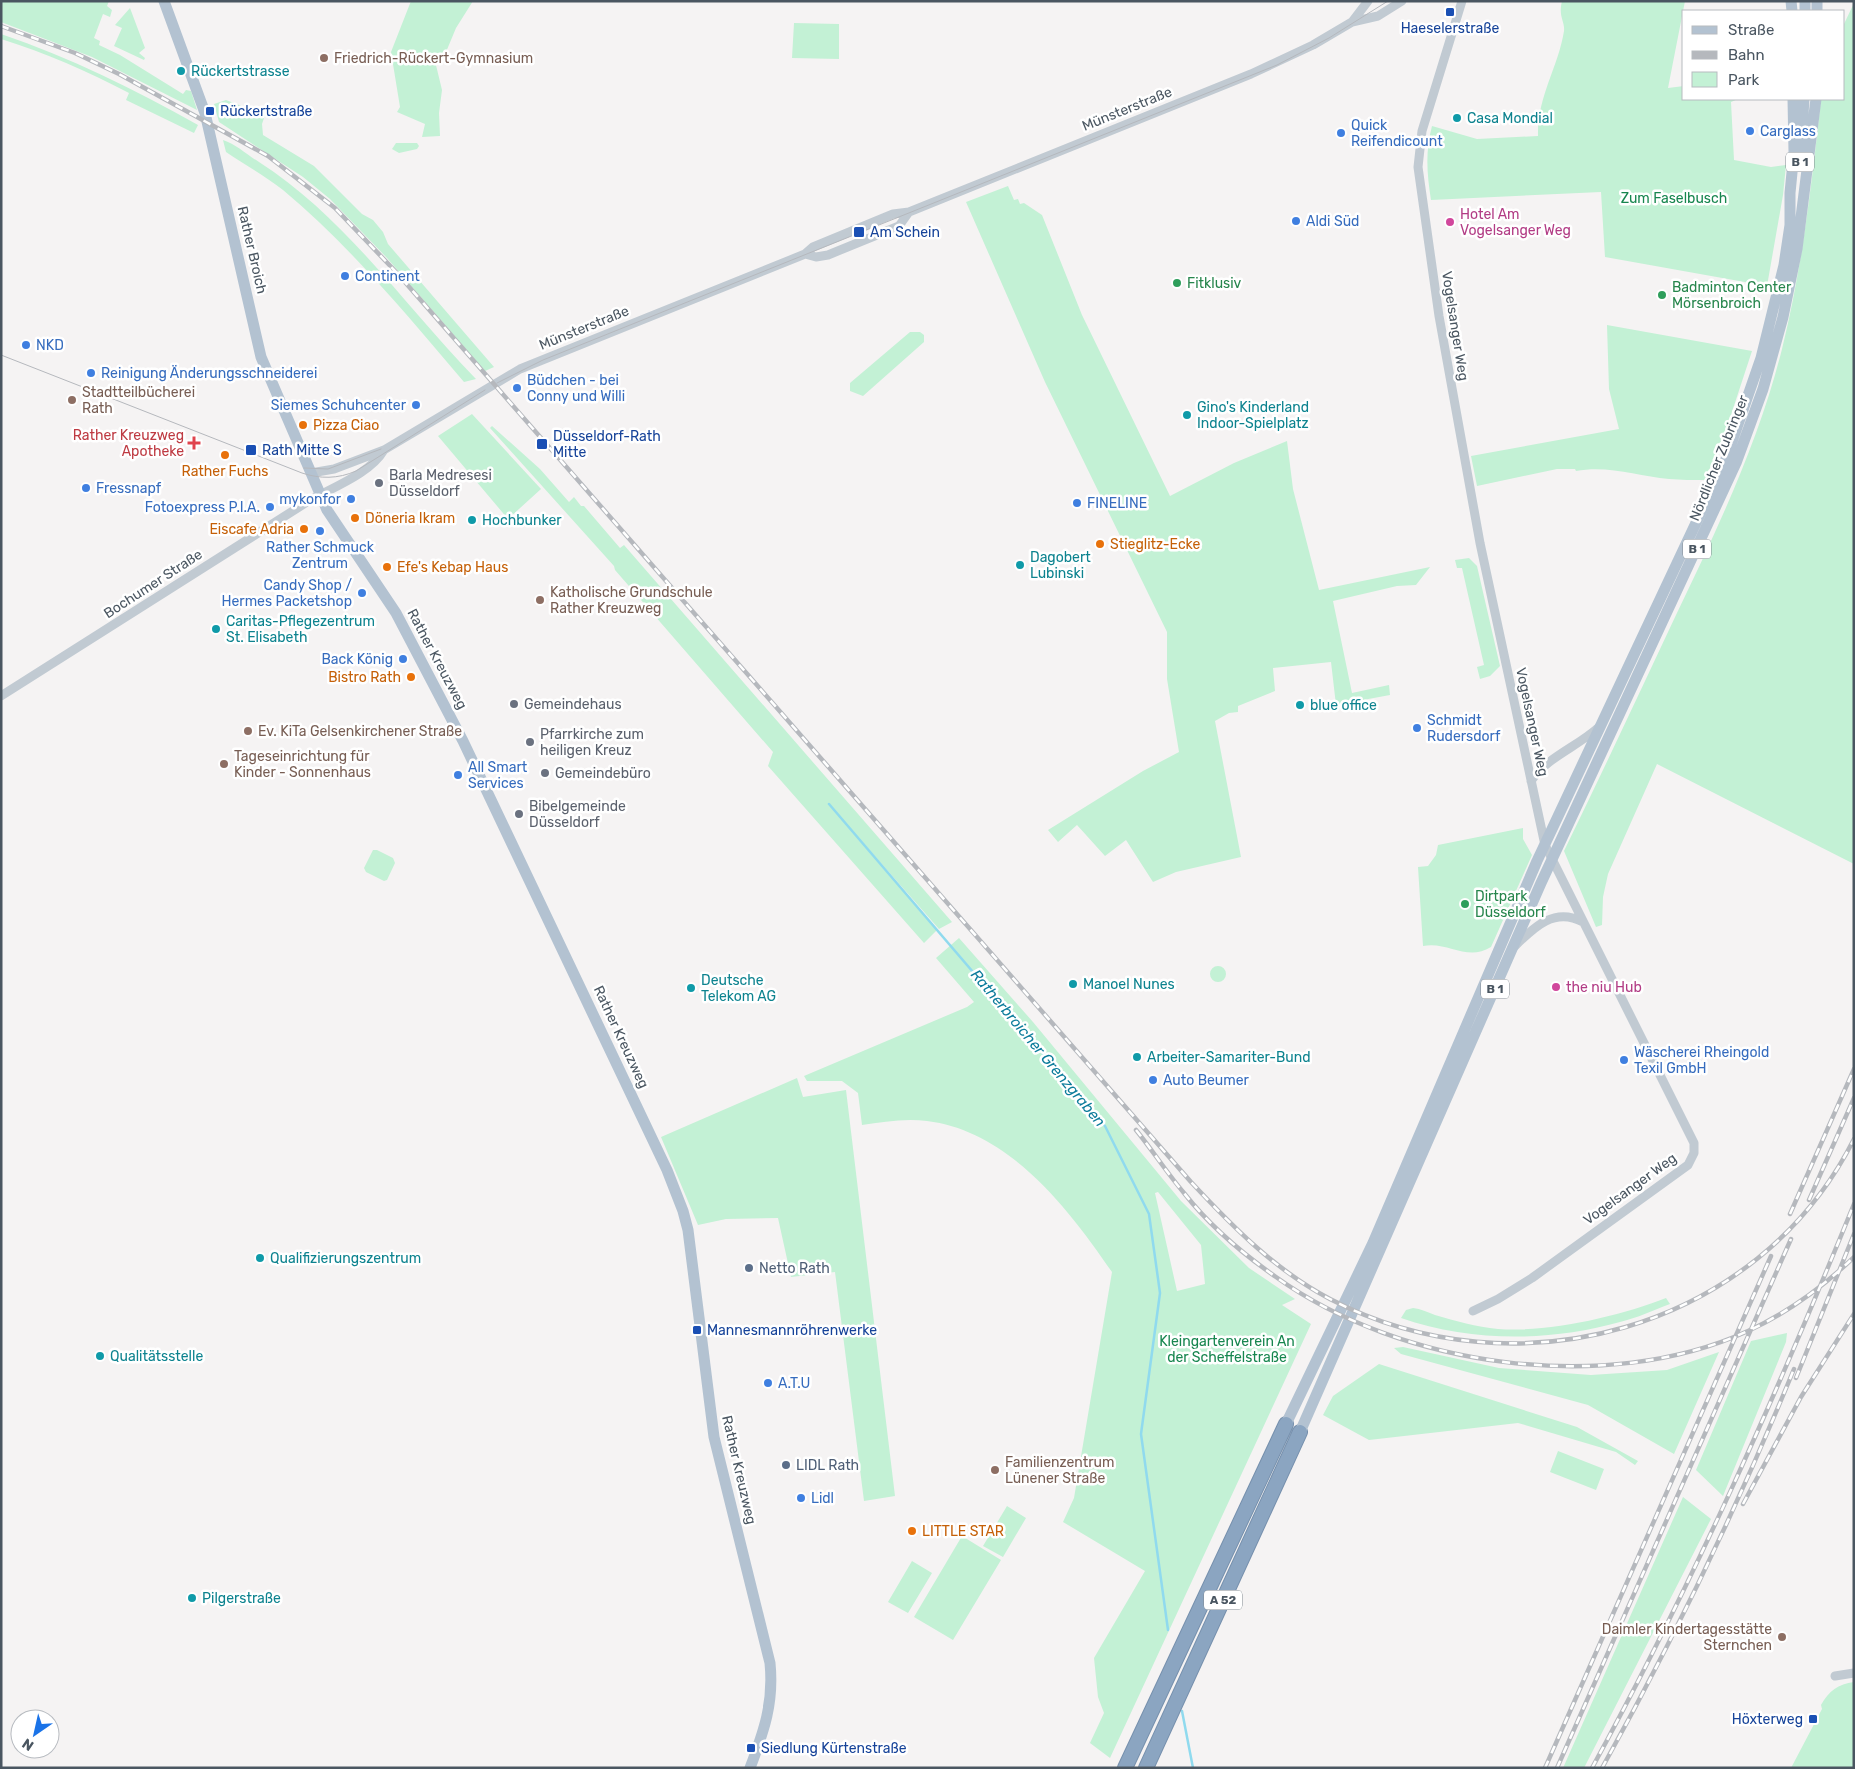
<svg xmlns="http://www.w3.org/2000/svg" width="1855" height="1769" font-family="Rubik,sans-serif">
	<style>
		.green { fill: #c3f1d5; fill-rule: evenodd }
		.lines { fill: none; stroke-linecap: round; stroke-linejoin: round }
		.stream { stroke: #90daee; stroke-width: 2.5 }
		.highway-casing { stroke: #7690ad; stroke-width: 16 }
		.minor { stroke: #c1cad2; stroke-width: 9 }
		.major { stroke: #b3c2d1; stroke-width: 11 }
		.highway { stroke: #8ba5c1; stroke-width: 14 }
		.tram { stroke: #b5b8bd; stroke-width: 1 }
		.rail-casing { stroke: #b5b8bd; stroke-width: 4.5 }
		.rail { stroke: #fff; stroke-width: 2.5; stroke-dasharray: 8; stroke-linecap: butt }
		.transit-dot { fill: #1a4fb4; stroke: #fff; stroke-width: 2 }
		.education-dot { fill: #8d6e63; stroke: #fff; stroke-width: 2 }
		.culture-dot { fill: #0f9aa8; stroke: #fff; stroke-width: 2 }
		.shop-dot { fill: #3f7fe0; stroke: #fff; stroke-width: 2 }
		.hotel-dot { fill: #d1479c; stroke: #fff; stroke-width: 2 }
		.leisure-dot { fill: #2e9e5b; stroke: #fff; stroke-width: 2 }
		.food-dot { fill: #e8710a; stroke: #fff; stroke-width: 2 }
		.health-dot { fill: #e0444e; stroke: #fff; stroke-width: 2 }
		.worship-dot { fill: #6b7280; stroke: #fff; stroke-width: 2 }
		.service-dot { fill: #5c6f8a; stroke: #fff; stroke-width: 2 }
		.labels { text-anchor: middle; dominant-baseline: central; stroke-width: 5; stroke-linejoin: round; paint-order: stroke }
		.shield { fill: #fff; stroke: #808990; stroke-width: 1 }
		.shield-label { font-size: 12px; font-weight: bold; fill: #4a5661 }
		.transit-label { font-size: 14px; fill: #164399; stroke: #fff; text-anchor: start }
		.education-label { font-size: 14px; fill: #785e54; stroke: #fff; text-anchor: start }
		.culture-label { font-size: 14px; fill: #0d838f; stroke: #fff; text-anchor: start }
		.street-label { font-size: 14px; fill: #4a5661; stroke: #fff }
		.shop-label { font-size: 14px; fill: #366cbe; stroke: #fff; text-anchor: start }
		.park-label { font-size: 14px; fill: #17864f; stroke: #fff }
		.hotel-label { font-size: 14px; fill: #b23c85; stroke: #fff; text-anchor: start }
		.leisure-label { font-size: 14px; fill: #27864d; stroke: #fff; text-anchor: start }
		.food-label { font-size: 14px; fill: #c56008; stroke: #fff; text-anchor: start }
		.health-label { font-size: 14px; fill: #be3a42; stroke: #fff; text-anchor: end }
		.worship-label { font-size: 14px; fill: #5b616d; stroke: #fff; text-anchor: start }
		.service-label { font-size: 14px; fill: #4e5e75; stroke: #fff; text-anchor: start }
		.water-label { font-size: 15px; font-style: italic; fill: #0c7c9b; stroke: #fff }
	</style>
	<rect width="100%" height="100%" fill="#f5f3f3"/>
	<path class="green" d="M1,1H109L107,6L112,10L110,17L103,14L94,38L100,41L99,45L120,55L183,94L186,90L191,91L197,110L92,57L1,22Z
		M411,1H473L456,28L446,52L435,61L442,90L439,113L440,136L422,137L425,124L397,112L400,107L391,52Z
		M1562,1H1685L1668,88L1684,86V99H1738L1731,102L1734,160L1771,167L1786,165L1783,195L1767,286L1605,257L1601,192L1431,200C1427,174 1425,152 1432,126L1477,139L1538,136C1537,97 1558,68 1564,31C1565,21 1558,17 1562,1Z
		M1854,3V864L1657,764L1608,874L1603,897L1602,925L1596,927L1564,851C1602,773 1639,694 1676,615C1717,530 1759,441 1782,349C1802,268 1812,182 1821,99H1844V24Z
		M130,8L145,48L139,53L145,58L144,60L114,46L122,28L115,25Z
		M794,23L839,24V59L792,58Z
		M1,34C71,58 134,89 198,125L194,133L126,100L129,93C87,71 46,53 1,39Z
		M226,100L265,115L262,124L263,135L314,166L362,214L373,220L383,232L388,244L494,367L485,371L387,258L330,199L303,177L219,122L214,104Z
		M223,140C236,144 247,155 259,162C346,218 404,305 476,379L464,382C407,315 351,247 283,190C265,176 245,165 226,152Z
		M396,143H417L419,146L417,149L399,153L392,149Z
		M1008,186L1014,200L1018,199L1020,204L1024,203L1042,215L1082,315L1170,496L1234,463L1287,441L1293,489L1319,590L1430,567L1416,585L1397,586L1333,601L1352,693L1389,685L1390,695L1336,705L1331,662L1273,668L1275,691L1238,706V712L1229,713L1215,721L1241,857L1176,872L1153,882L1126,840L1105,856L1077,825L1058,842L1048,830L1143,771L1179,752L1167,679V632L1045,382L966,202Z
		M1607,325L1752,351L1726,430L1705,480C1693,480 1681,480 1669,479C1638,476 1608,465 1576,471L1575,469H1557L1477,486L1471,456L1619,429L1609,389Z
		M910,332H920L924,335V342L863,396L850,391V383Z
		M472,414L541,489L508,519L438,436Z
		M492,426L540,469L569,502L574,497L581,506H584L620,548L624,545L952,922L939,929L829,804L937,930L924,943L768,766L773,752L615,570L614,566L490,428Z
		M1469,558L1477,566L1500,666L1490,676L1480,679L1477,667L1484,665L1462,568H1457L1455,560Z
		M1523,828V839L1532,855L1491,947C1467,962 1448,941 1423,946L1418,867L1428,866L1436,855L1438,845Z
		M373,850H377L393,858L395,863L387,880L384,881L366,872L364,868Z
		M959,938L1033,1022L1181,1201L1249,1268L1295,1299L1282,1305L1311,1324L1110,1758L1090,1743L1104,1713L1098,1697L1094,1658L1145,1571L1063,1522L1074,1498L1112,1272C1068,1208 1009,1131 927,1121C905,1118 883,1122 862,1125L858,1093L842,1081H807L804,1076L967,1007L974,1002L936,958ZM1158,1192L1201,1245L1205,1284L1177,1291L1155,1193Z
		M1210 974a8 8 0 1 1 16 0a8 8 0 1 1-16 0Z
		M797,1078L803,1097L846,1090L895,1496L864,1501L835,1272L791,1277L778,1218L726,1219L698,1225L661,1137Z
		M1666,1298L1670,1304C1654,1310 1637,1318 1620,1322C1549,1342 1471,1342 1401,1318L1406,1310L1413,1308C1421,1309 1427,1312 1435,1315C1456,1321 1476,1327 1498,1329C1547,1333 1621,1316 1666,1298Z
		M1787,1333L1786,1342L1723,1496L1696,1470L1751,1341Z
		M1403,1347L1499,1368L1591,1375L1667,1370L1719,1352L1674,1454L1588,1405L1401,1354L1394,1348Z
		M1379,1364L1577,1427L1638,1461L1635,1465L1616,1452L1518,1423L1369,1440L1323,1415L1333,1396Z
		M1558,1451L1604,1469L1596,1490L1550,1472Z
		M1683,1497L1711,1519L1584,1768H1563Z
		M1007,1506L1026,1518L1003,1557L983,1546Z
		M962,1536L1001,1560L953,1640L914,1617Z
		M912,1561L932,1573L908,1613L888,1602Z
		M1854,1682V1768H1791L1822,1709L1821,1705C1829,1691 1838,1684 1854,1682Z"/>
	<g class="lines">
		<path class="stream" d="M829,804L1105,1126L1149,1214L1160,1293L1141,1434L1168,1630
			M1182,1711L1193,1768"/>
		<defs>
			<path id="highway" d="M1125,1768L1286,1424
				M1146,1768L1300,1432"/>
		</defs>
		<use href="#highway" class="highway-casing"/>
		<path class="minor" d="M1462,1L1422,131L1418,167L1439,316L1480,543L1545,845L1694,1143V1153L1688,1165L1532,1278L1498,1299L1473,1311
			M1352,22L1368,1
			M805,254L816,257L828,255L899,226L909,212
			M311,473L334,469L384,450L520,369L805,254L813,247L893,214L909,212L1251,74L1313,45L1352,22L1378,16L1402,1
			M1,696L307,502C331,488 370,474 384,450
			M1531,781C1547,757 1577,747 1599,727
			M1515,946C1535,926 1555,907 1583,922
			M1835,1676L1854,1673"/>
		<path class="major" d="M164,1L205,113L261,357L327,510L396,613L463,741L667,1170L683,1211L688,1230L714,1437L770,1663C774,1703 764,1731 750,1768
			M1791,1L1792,11
			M1817,1V11
			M1805,11V1
			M1800,162L1804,99
			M1286,1424L1373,1243L1537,861L1726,459L1761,358L1784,265L1790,225V193L1794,152L1793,99
			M1300,1432L1541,883L1736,463L1763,389L1783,317L1797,249L1816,99"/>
		<use href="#highway" class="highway"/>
		<path class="tram" d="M1,355L302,473C320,479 338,479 356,471L485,390
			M497,383L543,360L1277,65L1329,38L1388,1
			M304,468L328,469L381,449"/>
		<defs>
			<path id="rail" d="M1,26L75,53L119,74L268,156L335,208L397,273L1191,1182C1233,1227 1275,1270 1330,1299C1516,1396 1758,1330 1854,1139
				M1136,1130C1153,1151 1167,1173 1184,1193C1209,1225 1243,1254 1276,1277C1401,1367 1606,1396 1748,1331C1787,1313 1824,1286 1854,1257
				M1809,1200L1854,1098
				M1790,1214L1854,1069
				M1796,1378L1854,1234
				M1743,1504L1801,1397L1854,1314
				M1545,1768L1771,1256
				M1557,1768L1791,1239
				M1592,1768C1692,1585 1776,1396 1854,1204
				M1602,1768C1674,1639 1738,1506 1794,1369"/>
		</defs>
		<use href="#rail" class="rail-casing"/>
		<use href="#rail" class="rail"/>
	</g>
	<g class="transit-dot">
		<rect x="1445" y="7" width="10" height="10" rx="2.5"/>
		<rect x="205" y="106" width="10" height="10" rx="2.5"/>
		<rect x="853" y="226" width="12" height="12" rx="2.5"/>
		<rect x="536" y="438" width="12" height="12" rx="2.5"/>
		<rect x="245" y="444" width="12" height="12" rx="2.5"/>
		<rect x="692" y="1325" width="10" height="10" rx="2.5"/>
		<rect x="1808" y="1714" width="10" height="10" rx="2.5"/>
		<rect x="746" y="1743" width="10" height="10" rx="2.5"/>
	</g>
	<g class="education-dot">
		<circle cx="324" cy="58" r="5"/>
		<circle cx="72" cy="400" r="5"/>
		<circle cx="540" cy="600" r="5"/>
		<circle cx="248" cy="731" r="5"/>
		<circle cx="224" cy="764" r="5"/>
		<circle cx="995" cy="1470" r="5"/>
		<circle cx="1782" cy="1637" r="5"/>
	</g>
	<g class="culture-dot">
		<circle cx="181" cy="71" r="5"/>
		<circle cx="1457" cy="118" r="5"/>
		<circle cx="1187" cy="415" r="5"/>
		<circle cx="472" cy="520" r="5"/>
		<circle cx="1020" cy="565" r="5"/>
		<circle cx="216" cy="629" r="5"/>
		<circle cx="1300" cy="705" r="5"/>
		<circle cx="1073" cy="984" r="5"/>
		<circle cx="691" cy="988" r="5"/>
		<circle cx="1137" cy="1057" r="5"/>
		<circle cx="260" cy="1258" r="5"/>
		<circle cx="100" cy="1356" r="5"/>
		<circle cx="192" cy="1598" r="5"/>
	</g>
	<g class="shop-dot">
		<circle cx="1750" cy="131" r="5"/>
		<circle cx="1341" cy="133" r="5"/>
		<circle cx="1296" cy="221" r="5"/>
		<circle cx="345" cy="276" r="5"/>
		<circle cx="26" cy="345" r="5"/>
		<circle cx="91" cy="373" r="5"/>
		<circle cx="517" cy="388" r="5"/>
		<circle cx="416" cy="405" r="5"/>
		<circle cx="86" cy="488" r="5"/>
		<circle cx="351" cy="499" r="5"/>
		<circle cx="1077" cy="503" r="5"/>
		<circle cx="270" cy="507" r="5"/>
		<circle cx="320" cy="531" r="5"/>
		<circle cx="362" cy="593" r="5"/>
		<circle cx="403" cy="659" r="5"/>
		<circle cx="1417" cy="728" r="5"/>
		<circle cx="458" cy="775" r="5"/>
		<circle cx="1624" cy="1060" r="5"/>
		<circle cx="1153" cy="1080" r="5"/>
		<circle cx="768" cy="1383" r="5"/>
		<circle cx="801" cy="1498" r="5"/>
	</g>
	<g class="hotel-dot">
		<circle cx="1450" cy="222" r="5"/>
		<circle cx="1556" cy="987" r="5"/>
	</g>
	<g class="leisure-dot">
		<circle cx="1177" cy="283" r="5"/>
		<circle cx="1662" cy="295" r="5"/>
		<circle cx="1465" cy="904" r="5"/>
	</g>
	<g class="food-dot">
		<circle cx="303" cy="425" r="5"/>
		<circle cx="225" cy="455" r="5"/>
		<circle cx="355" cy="518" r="5"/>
		<circle cx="304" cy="529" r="5"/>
		<circle cx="1100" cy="544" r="5"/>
		<circle cx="387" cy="567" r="5"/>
		<circle cx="411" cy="677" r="5"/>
		<circle cx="912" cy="1531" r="5"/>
	</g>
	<path class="health-dot" d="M191.5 435.5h5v5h5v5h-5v5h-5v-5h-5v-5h5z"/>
	<g class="worship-dot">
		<circle cx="379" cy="483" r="5"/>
		<circle cx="514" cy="704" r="5"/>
		<circle cx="530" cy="742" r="5"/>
		<circle cx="545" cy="773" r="5"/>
		<circle cx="519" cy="814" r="5"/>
	</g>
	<g class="service-dot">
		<circle cx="749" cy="1268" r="5"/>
		<circle cx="786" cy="1465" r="5"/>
	</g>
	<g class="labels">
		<g class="shield">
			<rect x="1786" y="152.5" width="28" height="19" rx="4"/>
			<rect x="1683" y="539.5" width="28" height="19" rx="4"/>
			<rect x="1481" y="979.5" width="28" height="19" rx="4"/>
			<rect x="1204" y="1590.5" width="38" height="19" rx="4"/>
		</g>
		<g class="shield-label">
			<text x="1800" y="162">B 1</text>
			<text x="1697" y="549">B 1</text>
			<text x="1495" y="989">B 1</text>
			<text x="1223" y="1600">A 52</text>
		</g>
		<g class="transit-label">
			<text x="1450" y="28" text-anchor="middle">Haeselerstraße</text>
			<text x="220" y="111">Rückertstraße</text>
			<text x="870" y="232">Am Schein</text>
			<text x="553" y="436">Düsseldorf-Rath<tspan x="553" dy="16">Mitte</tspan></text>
			<text x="262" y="450">Rath Mitte S</text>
			<text x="707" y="1330">Mannesmannröhrenwerke</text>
			<text x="1803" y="1719" text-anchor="end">Höxterweg</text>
			<text x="761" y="1748">Siedlung Kürtenstraße</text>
		</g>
		<g class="education-label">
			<text x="334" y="58">Friedrich-Rückert-Gymnasium</text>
			<text x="82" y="392">Stadtteilbücherei<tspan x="82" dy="16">Rath</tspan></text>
			<text x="550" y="592">Katholische Grundschule<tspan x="550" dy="16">Rather Kreuzweg</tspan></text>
			<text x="258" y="731">Ev. KiTa Gelsenkirchener Straße</text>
			<text x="234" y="756">Tageseinrichtung für<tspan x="234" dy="16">Kinder - Sonnenhaus</tspan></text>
			<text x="1005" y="1462">Familienzentrum<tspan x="1005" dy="16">Lünener Straße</tspan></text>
			<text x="1772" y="1629" text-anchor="end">Daimler Kindertagesstätte<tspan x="1772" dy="16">Sternchen</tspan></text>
		</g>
		<g class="culture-label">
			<text x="191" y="71">Rückertstrasse</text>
			<text x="1467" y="118">Casa Mondial</text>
			<text x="1197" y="407">Gino's Kinderland<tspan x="1197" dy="16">Indoor-Spielplatz</tspan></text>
			<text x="482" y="520">Hochbunker</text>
			<text x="1030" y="557">Dagobert<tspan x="1030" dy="16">Lubinski</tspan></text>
			<text x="226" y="621">Caritas-Pflegezentrum<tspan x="226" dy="16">St. Elisabeth</tspan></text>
			<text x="1310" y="705">blue office</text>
			<text x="701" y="980">Deutsche<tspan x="701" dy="16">Telekom AG</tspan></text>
			<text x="1083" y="984">Manoel Nunes</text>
			<text x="1147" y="1057">Arbeiter-Samariter-Bund</text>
			<text x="270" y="1258">Qualifizierungszentrum</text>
			<text x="110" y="1356">Qualitätsstelle</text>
			<text x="202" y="1598">Pilgerstraße</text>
		</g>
		<g class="street-label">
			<text transform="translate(1127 109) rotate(-22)">Münsterstraße</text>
			<text transform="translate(252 250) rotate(77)">Rather Broich</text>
			<text transform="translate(1455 326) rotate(81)">Vogelsanger Weg</text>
			<text transform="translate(584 328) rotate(-22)">Münsterstraße</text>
			<text transform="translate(1719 458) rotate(-68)">Nördlicher Zubringer</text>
			<text transform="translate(153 584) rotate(-33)">Bochumer Straße</text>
			<text transform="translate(437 659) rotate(62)">Rather Kreuzweg</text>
			<text transform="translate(1532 722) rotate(78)">Vogelsanger Weg</text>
			<text transform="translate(621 1037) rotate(65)">Rather Kreuzweg</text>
			<text transform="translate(1630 1189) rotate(-36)">Vogelsanger Weg</text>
			<text transform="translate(739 1470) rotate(77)">Rather Kreuzweg</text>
		</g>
		<g class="shop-label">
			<text x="1351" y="125">Quick<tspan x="1351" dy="16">Reifendicount</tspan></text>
			<text x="1760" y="131">Carglass</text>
			<text x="1306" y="221">Aldi Süd</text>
			<text x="355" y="276">Continent</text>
			<text x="36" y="345">NKD</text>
			<text x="101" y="373">Reinigung Änderungsschneiderei</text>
			<text x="527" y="380">Büdchen - bei<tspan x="527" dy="16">Conny und Willi</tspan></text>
			<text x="406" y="405" text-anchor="end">Siemes Schuhcenter</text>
			<text x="96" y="488">Fressnapf</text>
			<text x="341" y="499" text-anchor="end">mykonfor</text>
			<text x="1087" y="503">FINELINE</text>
			<text x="260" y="507" text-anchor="end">Fotoexpress P.I.A.</text>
			<text x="320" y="547" text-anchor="middle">Rather Schmuck<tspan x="320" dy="16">Zentrum</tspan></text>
			<text x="352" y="585" text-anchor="end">Candy Shop /<tspan x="352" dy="16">Hermes Packetshop</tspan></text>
			<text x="393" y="659" text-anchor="end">Back König</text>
			<text x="1427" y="720">Schmidt<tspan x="1427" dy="16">Rudersdorf</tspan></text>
			<text x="468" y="767">All Smart<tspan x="468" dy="16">Services</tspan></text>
			<text x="1634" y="1052">Wäscherei Rheingold<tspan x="1634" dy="16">Texil GmbH</tspan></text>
			<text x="1163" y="1080">Auto Beumer</text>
			<text x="778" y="1383">A.T.U</text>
			<text x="811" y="1498">Lidl</text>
		</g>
		<g class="park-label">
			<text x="1674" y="198">Zum Faselbusch</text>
			<text x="1227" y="1341">Kleingartenverein An<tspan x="1227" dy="16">der Scheffelstraße</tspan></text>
		</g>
		<g class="hotel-label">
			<text x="1460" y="214">Hotel Am<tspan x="1460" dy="16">Vogelsanger Weg</tspan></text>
			<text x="1566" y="987">the niu Hub</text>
		</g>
		<g class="leisure-label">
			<text x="1187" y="283">Fitklusiv</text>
			<text x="1672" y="287">Badminton Center<tspan x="1672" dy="16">Mörsenbroich</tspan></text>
			<text x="1475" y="896">Dirtpark<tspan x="1475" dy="16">Düsseldorf</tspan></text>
		</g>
		<g class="food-label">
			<text x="313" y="425">Pizza Ciao</text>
			<text x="225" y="471" text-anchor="middle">Rather Fuchs</text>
			<text x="365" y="518">Döneria Ikram</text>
			<text x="294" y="529" text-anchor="end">Eiscafe Adria</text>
			<text x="1110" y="544">Stieglitz-Ecke</text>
			<text x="397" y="567">Efe's Kebap Haus</text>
			<text x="401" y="677" text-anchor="end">Bistro Rath</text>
			<text x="922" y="1531">LITTLE STAR</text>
		</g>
		<g class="health-label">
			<text x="184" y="435">Rather Kreuzweg<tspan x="184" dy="16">Apotheke</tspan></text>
		</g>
		<g class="worship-label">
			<text x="389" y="475">Barla Medresesi<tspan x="389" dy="16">Düsseldorf</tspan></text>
			<text x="524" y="704">Gemeindehaus</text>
			<text x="540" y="734">Pfarrkirche zum<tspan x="540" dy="16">heiligen Kreuz</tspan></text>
			<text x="555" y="773">Gemeindebüro</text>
			<text x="529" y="806">Bibelgemeinde<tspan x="529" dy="16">Düsseldorf</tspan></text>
		</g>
		<g class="service-label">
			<text x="759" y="1268">Netto Rath</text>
			<text x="796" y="1465">LIDL Rath</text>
		</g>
		<g class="water-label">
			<text transform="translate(1038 1048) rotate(50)">Ratherbroicher Grenzgraben</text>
		</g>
	</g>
	<rect width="1855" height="1769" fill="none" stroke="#4a5661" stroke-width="5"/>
	<rect x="1682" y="10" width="162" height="90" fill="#ffffff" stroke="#b7bbc0"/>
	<rect x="1692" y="26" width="25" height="8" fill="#b3c2d1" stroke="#b7bbc0"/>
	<text x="1728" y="35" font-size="15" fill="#4a5661">Straße</text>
	<rect x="1692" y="51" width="25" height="8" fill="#b5b8bd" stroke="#b7bbc0"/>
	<text x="1728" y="60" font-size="15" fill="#4a5661">Bahn</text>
	<rect x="1692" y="72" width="25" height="15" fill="#c3f1d5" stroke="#b7bbc0"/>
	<text x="1728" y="85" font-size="15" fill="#4a5661">Park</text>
	<g transform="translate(35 1734) rotate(214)"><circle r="24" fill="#ffffff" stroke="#b7bbc0"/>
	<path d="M0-4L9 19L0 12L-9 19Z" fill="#1a73e8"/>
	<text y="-8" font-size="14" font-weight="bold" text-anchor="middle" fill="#4a5661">N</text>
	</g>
</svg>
